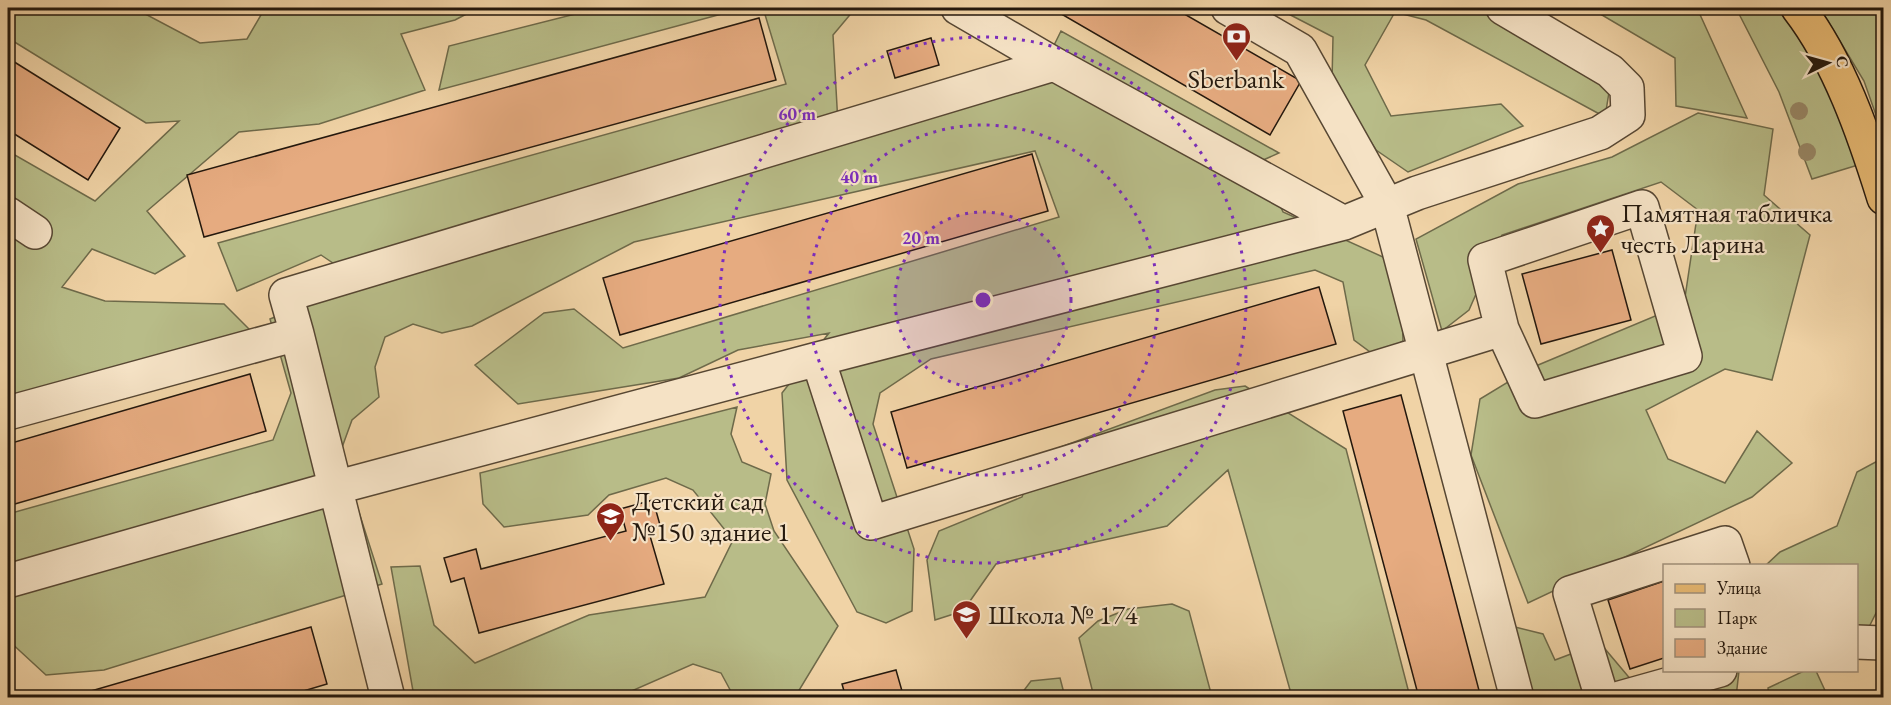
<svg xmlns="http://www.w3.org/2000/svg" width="1891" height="705" font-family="'EB Garamond',serif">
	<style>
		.green { fill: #b8bc88; stroke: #6e6a4a; stroke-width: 1.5 }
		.building { fill: #e6ab80; stroke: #24180d; stroke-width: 1.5 }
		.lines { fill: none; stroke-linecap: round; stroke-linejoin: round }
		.minor-casing { stroke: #574733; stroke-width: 36 }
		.major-casing { stroke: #24180d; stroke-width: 36 }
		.minor { stroke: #f5e2c5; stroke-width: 33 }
		.major { stroke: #e8ba73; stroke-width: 33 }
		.tree { fill: #988766 }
		.ring { fill: none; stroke: #7b2cbf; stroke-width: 3; stroke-dasharray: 3 6 }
		.labels { text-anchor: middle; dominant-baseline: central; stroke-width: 4.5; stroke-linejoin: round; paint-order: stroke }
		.poi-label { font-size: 27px; fill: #24180d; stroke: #f5e2c5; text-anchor: start }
		.centre { fill: #7b2cbf; stroke: #f5e2c5; stroke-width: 3 }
		.ring-label { font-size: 18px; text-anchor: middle; font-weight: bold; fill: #7b2cbf; stroke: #f5e2c5; stroke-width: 4.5; stroke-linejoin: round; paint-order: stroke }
	</style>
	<rect width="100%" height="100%" fill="#f0d3a6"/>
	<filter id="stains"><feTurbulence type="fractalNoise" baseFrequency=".00333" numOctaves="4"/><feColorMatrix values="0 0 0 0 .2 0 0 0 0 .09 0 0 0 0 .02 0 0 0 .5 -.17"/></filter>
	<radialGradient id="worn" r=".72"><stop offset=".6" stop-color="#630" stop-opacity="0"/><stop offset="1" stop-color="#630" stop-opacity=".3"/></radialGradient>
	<path class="green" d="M8,8H134L200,43L247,39L265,8H478L455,20L401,34L425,90L319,124L239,132L147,211L185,256L155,274L92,249L62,287L105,301L224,304L273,353L8,413V151L95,201L179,121L146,123L8,38Z
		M599,8H744L439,90L449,46Z
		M763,8H871L854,10L833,35L838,124L1034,86L1061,31L1279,153L1261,161L1283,212L1383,257L1401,280L1403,341L1377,357L1354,340L1343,282L1315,270L931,359L880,393L873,424L914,549L912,611L886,623L857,612L787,480L782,393L829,333L738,350L679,378L518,404L475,365L544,313L574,309L623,348L1059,217L1035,151L634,242L472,326L442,333L413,324L385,337L375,367L379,397L352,420L340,453L382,584L104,670L46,675L8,640V514L273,440L291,393L270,319L361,282L321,255L237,291L218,243L786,84Z
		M1277,8H1479L1610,86L1605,117L1426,20L1395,12L1365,65L1391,116L1501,104L1523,126L1408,172L1376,150L1332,81L1333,37Z
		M1590,8H1697L1747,118L1676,106L1675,58Z
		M1736,8H1779L1784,14L1819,70L1858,165L1812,179L1779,92Z
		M1820,8H1883V135L1864,81Z
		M1698,113L1773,129L1764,195L1810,235L1772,380L1725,369L1646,410L1668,459L1725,483L1757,431L1792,463L1752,497L1528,603L1471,455L1480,399L1531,368L1684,304L1698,210L1661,182L1502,235L1469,310L1442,331L1416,239L1518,184L1612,157Z
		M1245,386L1346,449L1410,697H1292L1228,470L1167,526L996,564L963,611L935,620L927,560L939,531L1022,497L1039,455L1215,390Z
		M737,407L731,434L742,462L771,474L765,504L774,531L838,626L795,697H734L721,673L693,664L618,697L428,698L413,691L391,567L420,566L434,625L475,663L589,615L705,597L733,540L693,490L666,478L609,495L588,515L504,527L483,504L480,473Z
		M1883,458V599L1869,627L1857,632L1856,566H1765L1780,552L1837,526L1857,472Z
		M1172,604L1189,611L1212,697H1094L1079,638L1098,621L1128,609Z
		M1507,625L1543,634L1555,660L1600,643L1638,688L1640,697H1527Z
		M1806,670L1816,671L1828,697H1769L1768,688Z
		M1686,671H1739L1736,697L1678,698Z
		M1060,678L1065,697H1019L1031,681Z"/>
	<path class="building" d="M1051,8H1174L1301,81L1270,135Z
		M759,18L776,80L204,237L187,175Z
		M931,38L939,65L895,78L887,51Z
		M8,58L120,128L88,180L8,130Z
		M1032,154L1048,211L620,335L603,278Z
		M1612,250L1631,320L1541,344L1522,274Z
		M1319,287L1336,344L907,468L891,412Z
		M250,374L266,431L8,506V444Z
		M1401,395L1448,572L1481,698H1419L1343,411Z
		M653,500L660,525L648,529L664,584L479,633L464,578L451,582L444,558L476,549L481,569L626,531L620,509Z
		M1664,581V658L1630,669L1608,600Z
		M311,627L327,684L280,698H67Z
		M896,670L904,698H846L842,684Z"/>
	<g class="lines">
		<defs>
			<path id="minor" d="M958,8L1054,64L1344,223
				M1228,8L1300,50L1387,205L1517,698
				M1642,207L1685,356L1535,401L1502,329L1485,260Z
				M8,214L35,232
				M297,334L286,295L1054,64
				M818,359L871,523L1502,329
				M8,413L297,334L388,698
				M8,581L334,488L818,359L1344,223L1417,193L1600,133L1628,115L1627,88L1610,71L1503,8
				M1856,642L1882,643L1884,645
				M1602,698L1570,593L1725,543L1733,566
				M1620,698L1720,670"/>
			<path id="major" d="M1798,8C1839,61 1864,134 1884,198"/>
		</defs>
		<use href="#minor" class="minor-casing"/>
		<use href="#major" class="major-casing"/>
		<use href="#minor" class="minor"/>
		<use href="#major" class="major"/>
	</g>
	<g class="tree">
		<circle cx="1799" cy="111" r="9"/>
		<circle cx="1807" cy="152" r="9"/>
	</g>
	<circle cx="983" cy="300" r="88" fill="#7b2cbf" fill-opacity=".12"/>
	<g class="ring">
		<circle cx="983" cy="300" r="88"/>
		<circle cx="983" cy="300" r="175"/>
		<circle cx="983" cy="300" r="263"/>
	</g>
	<defs>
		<symbol id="bank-pin" viewBox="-11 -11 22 30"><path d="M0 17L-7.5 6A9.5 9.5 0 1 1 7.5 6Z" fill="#8f2418" stroke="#f5e2c5"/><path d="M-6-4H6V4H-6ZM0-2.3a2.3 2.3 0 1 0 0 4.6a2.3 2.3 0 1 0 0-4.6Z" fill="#fff"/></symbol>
		<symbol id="sight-pin" viewBox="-11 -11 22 30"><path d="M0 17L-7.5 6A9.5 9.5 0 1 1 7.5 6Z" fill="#8f2418" stroke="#f5e2c5"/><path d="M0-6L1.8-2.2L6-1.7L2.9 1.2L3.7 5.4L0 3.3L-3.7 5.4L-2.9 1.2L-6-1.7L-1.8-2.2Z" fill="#fff"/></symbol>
		<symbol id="school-pin" viewBox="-11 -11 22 30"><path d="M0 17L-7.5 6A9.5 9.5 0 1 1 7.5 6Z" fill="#8f2418" stroke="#f5e2c5"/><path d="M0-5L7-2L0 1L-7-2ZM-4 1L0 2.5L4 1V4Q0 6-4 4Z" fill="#fff"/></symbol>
	</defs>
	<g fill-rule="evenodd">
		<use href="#bank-pin" x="1220" y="20" width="33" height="45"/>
		<use href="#sight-pin" x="1584" y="212" width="33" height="45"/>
		<use href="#school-pin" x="594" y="500" width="33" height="45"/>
		<use href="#school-pin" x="950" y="598" width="33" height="45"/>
	</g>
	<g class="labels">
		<g class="poi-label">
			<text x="1236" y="78" text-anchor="middle">Sberbank</text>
			<text x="1621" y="212">Памятная табличка<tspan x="1621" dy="31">честь Ларина</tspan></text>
			<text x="632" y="500">Детский сад<tspan x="632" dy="31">№150 здание 1</tspan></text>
			<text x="988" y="614">Школа № 174</text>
		</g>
	</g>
	<circle cx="983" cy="300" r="9" class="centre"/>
	<g class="ring-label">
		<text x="797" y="120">60 m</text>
		<text x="859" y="183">40 m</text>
		<text x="921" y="244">20 m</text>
	</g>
	<rect width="1891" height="705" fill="none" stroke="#f0d3a6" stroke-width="30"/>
	<rect x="9" y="9" width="1873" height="687" fill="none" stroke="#24180d" stroke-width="3"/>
	<rect x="15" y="15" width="1861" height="675" fill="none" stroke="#24180d" stroke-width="1.5"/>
	<rect x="1663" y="564" width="195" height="108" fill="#f5e2c5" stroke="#a1917b" stroke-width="1.5"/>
	<rect x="1675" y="584" width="30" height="9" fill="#e8ba73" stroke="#a1917b" stroke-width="1.5"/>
	<text x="1717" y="594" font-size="18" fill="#24180d">Улица</text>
	<rect x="1675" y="609" width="30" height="18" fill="#b8bc88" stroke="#a1917b" stroke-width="1.5"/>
	<text x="1717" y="624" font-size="18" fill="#24180d">Парк</text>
	<rect x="1675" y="639" width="30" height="18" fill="#e6ab80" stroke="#a1917b" stroke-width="1.5"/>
	<text x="1717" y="654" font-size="18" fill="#24180d">Здание</text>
	<g transform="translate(1828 63) rotate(85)" stroke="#f5e2c5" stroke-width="4.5" paint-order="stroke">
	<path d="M0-4.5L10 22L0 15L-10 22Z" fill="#24180d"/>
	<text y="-9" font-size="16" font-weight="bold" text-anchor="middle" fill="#24180d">С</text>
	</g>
	<rect width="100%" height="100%" filter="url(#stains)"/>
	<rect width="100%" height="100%" fill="url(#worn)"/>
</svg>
